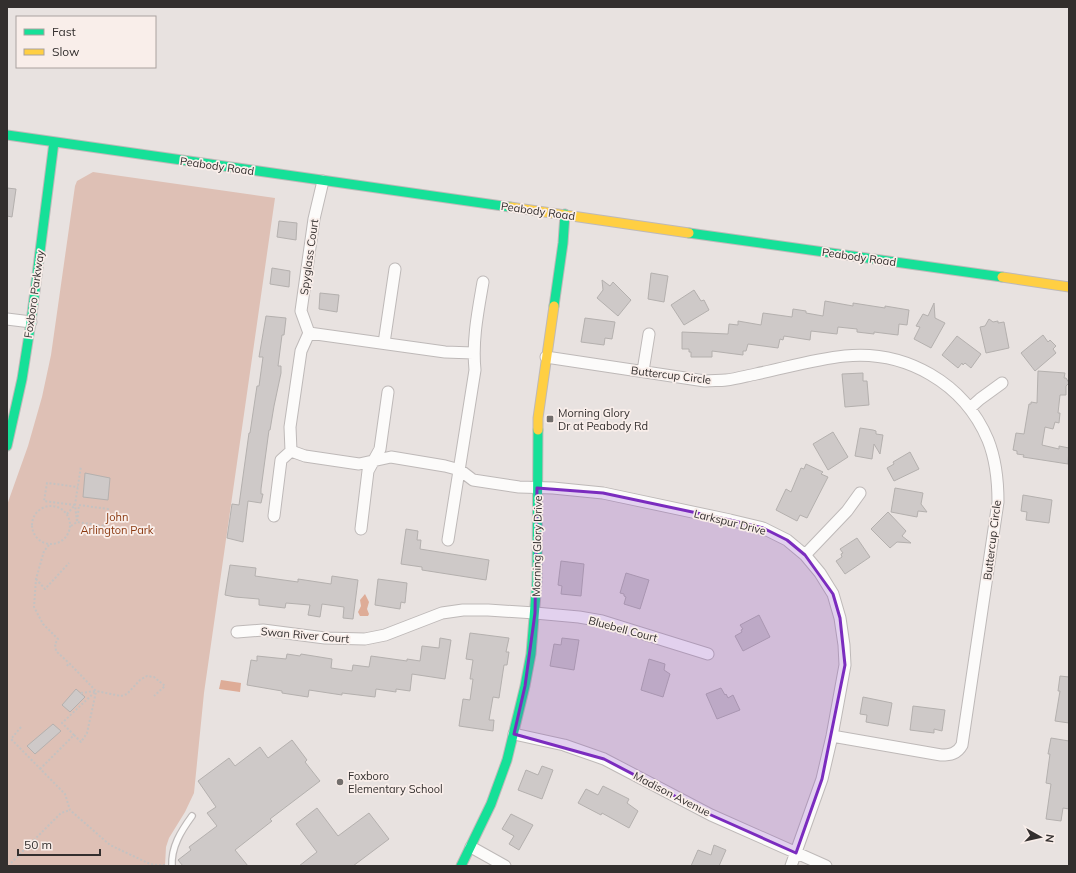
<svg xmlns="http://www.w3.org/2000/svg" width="1076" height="873" font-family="Mulish,sans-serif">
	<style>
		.green { fill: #dec0b5 }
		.water { fill: #deac97 }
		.building { fill: #cec9c8; stroke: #b4b0ae }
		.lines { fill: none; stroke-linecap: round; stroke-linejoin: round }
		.lane-casing { stroke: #beb9b8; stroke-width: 8 }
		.street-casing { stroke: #beb9b8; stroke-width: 13 }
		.fast-casing { stroke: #beb9b8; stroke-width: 11 }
		.slow-casing { stroke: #beb9b8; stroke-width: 11 }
		.path { stroke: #c4c2c1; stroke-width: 2; stroke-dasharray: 2 2; stroke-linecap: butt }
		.lane { stroke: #fcfbfa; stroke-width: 5.5 }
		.street { stroke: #fcfbfa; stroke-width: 11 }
		.fast { stroke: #16e098; stroke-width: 9 }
		.slow { stroke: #ffcf43; stroke-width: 9 }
		.marked { fill: #7b2cbf; fill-opacity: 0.2; stroke: #7b2cbf; stroke-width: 3; stroke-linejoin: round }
		.poi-dot { fill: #726e6c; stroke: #f9eeea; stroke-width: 1.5 }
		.labels { text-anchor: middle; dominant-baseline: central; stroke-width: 3.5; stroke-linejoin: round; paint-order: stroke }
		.street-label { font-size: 11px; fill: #332f2e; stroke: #f9eeea }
		.poi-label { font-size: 11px; fill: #332f2e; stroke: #f9eeea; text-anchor: start }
		.park-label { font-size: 11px; fill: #8a380f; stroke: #f9eeea }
	</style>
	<rect width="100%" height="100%" fill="#e8e2e0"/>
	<path class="green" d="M93,172L275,198L204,693L194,793L185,812L169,838L166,847L165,866H7V505L28,446L42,397L51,355L75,186L77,181Z"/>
	<path class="water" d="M365,594L369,602L367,609L369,614L368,616H360L358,612L361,606L360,600Z
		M221,680L241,683L240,692L219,689Z"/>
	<path class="building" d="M7,188L16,189L12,217L7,216Z
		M279,221L297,223L296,240L277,237Z
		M272,268L290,271L289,287L270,284Z
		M651,273L668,276L664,302L648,299Z
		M602,280L610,286L613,282L631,300L618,316L597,298L603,290Z
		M694,290L701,301L704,300L709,310L684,325L671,305Z
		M320,293L339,295L337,312L319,309Z
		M825,301L853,306V303L885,308V306L909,310L907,325L899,324L898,335L874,332V334L857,332V329L838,327L837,334L811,331L810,340L784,336L783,340L780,339L778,348L748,344L746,351H743V355L712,351V357H691V352H689V349H682V332L728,334L729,324L738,325V321L761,325L763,313L792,317L793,309L806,311V313L823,316Z
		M934,303L935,318L945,323L931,348L914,339L920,327L916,326L923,314L928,316Z
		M266,316L286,318L284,335H282L278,366H281V373L274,406L270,430H269L261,489V494H263L261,503L248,501L243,542L227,538L232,504L239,505L249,433H250L257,386H259L263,357H259Z
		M585,318L615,322L612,339L605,338L604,345L581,342Z
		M989,319L993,322L998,321V323L1004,322L1009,348L986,353L980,327L985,326Z
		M1043,335L1048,342L1050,340L1056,346L1053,349L1056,353L1035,371L1021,353Z
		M957,336L981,354L971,368L965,363L963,365L962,363L958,368L942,355Z
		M1038,371L1065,373L1064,378H1066L1069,383L1066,386V395H1060L1058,413H1060L1059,423L1055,422L1053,429L1045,427L1042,445L1059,449V446L1069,448L1068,464L1023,457L1024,455L1017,454V451L1013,450L1016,433L1024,434L1029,404H1031V402L1037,403Z
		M863,373V381H867L869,405L845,407L842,374Z
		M860,428L873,430L876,431V434L883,435L880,454L874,444L872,459L855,456Z
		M833,432L848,457L828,470L813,444Z
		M910,452L919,469L894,481L887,468L894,464L893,462Z
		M806,464L823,472L821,474L828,477L807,518L800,515L797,521L776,510L786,489L791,492L801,468L804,469Z
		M85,473L110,478L108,500L83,497Z
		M895,488L923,493L921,504L927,512L918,511L917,517L891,512Z
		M1023,495L1052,500L1049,523L1026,520L1027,512L1021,511Z
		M888,512L906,531L902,536L911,543L897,542L890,548L871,529Z
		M406,529L418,531L417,540H421L420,549L489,560L486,580L422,570V567L401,564Z
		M857,538L870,557L845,574L836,561L842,557L841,554L843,553L840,549Z
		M561,561L584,564L581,596L561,594L562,586L558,585Z
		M230,565L256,568L255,576L298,582V579L331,584L332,576L358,580L353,619L343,618L344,607L322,604L320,617L308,615L310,605L286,603L285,608L259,605V599L235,597L225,595Z
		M626,573L649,580L640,609L624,604L626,597L624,596V594L620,593Z
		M378,579L407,583L405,603L401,602L400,609L375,605Z
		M759,615L770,637L743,651L735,636L742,632L741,630L743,629L740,625Z
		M470,633L509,638L506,652H509L507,665H504L499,698L493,697L489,720H494L493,731L459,726L463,699L470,700L473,679H470L473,660L466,659Z
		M440,638L451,640L445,679L412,674L410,691L396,689V692L376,689L375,697L342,693V695L309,690L308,697L282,693V691L247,685L251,660L257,661V656L286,659L287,654L300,656L301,654L332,659L331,668L352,671L353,665L369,667L371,656L407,661V659L420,661L422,646L439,648Z
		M562,638L579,640L574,670L550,666L554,644L561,645Z
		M649,659L665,664L664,670L670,674L663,697L641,690Z
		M1060,676L1069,677V723L1055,721L1060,691H1058Z
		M721,688L725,695L726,694L728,698L733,695L740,710L717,719L706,694Z
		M76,689L85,697L70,712L62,705Z
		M863,697L892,703L888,726L866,722L867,715L860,714Z
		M913,706L945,710L942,731L934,729V733L910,730Z
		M53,724L61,731L35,754L27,746Z
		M1051,738L1069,741V809L1063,808L1061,821L1046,819L1051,784L1046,783L1050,754H1048Z
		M292,740L307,760L305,762L320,781L270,819L272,821L235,850L248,866H183L178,860L191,850L189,847L217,826L207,813L216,807L198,781L229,758L235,766L260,747L268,758Z
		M542,766L553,770L542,799L518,790L526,770L538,775Z
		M603,786L629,799L627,803L638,811L629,828L602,813L601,815L578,803L586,789L598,795Z
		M317,808L338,836L369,813L389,839L353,866H299L317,852L296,824Z
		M511,814L533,825L519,850L509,844L514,836L502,829Z
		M714,845L726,850L719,866H691L698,850L711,855Z"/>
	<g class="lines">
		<defs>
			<path id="lane" d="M172,866C171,847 181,831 192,816"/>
			<path id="street" d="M7,319L31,322
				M309,333L445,352L473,353
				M309,333L301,311L314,219L323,181
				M384,343L395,269
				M546,357L705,381C712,380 719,381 726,380C736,379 746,376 756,374C785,368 815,359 845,356C906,350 964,383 988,440C996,460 998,481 998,502L962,745C957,754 950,755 941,755L832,736
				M643,371L649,334
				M970,408L980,399L1002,383
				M291,451L305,456L359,464L391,457L445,466L460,470L473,480L519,487L553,488L603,493L730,520L763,528L787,540L805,555L820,573L833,594L840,618L844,645L845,665L832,736L822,779L791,866
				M274,516L281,460L291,451L290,427L301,351L309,333
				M361,529L368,471L380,449L388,392
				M448,540L475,370C472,340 478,311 483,282
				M805,555L847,511L860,493
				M237,632L263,630L325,638L365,639L385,635L442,613L463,610H488L535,613L579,617L602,621L708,654
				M514,734L564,745L604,759L711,815L826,866
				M471,847L505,866"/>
			<path id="fast" d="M7,135L510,207
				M689,233L1002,277
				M554,306L563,243L565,214
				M7,446L22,379L31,322L54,142
				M461,866L491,804L507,760L525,686L531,654L537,581L538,430"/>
			<path id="slow" d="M510,207L689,233
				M1002,277L1069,287
				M538,430V418L554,306"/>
		</defs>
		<use href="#lane" class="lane-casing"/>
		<use href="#street" class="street-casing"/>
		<use href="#fast" class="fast-casing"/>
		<use href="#slow" class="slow-casing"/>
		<path class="path" d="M75,505L44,501L47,483L78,487
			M79,505L108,509L105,526L77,522Z
			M32 525a19 19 0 1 1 38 0a19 19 0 1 1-38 0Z
			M67,514L75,505
			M71,526L77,522L75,505L81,466
			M49,545L44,551L36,579L34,607L43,624L58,639L55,644L56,651L69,663
			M36,579L45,589L69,563
			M67,666L69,663L96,691L121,696L127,694L140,680L147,676L154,677L165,686L154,696
			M81,693L95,691
			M21,727L11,739L65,794L70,810L110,845L150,864L158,865H165
			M74,735L81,742L87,733L96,692
			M40,769L74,735L62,723L96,691
			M11,863L61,813L70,810"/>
		<use href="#lane" class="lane"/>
		<use href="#street" class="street"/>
		<use href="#fast" class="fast"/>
		<use href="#slow" class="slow"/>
	</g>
	<path class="marked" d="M537,488L603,493L730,520L763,528L787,540L805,555L833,594L840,618L845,665L822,779L796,853L711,815L604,759L514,734L525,686L535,613Z"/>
	<g class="poi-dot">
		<rect x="546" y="415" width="8" height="8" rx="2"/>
		<circle cx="340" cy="782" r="4"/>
	</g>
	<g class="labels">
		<g class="street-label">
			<text transform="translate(217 166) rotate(8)">Peabody Road</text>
			<text transform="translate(538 211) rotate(8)">Peabody Road</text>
			<text transform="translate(309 257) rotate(-82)">Spyglass Court</text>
			<text transform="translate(859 257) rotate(8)">Peabody Road</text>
			<text transform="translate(34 294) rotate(-82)">Foxboro Parkway</text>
			<text transform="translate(671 375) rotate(7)">Buttercup Circle</text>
			<text transform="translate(730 522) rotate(14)">Larkspur Drive</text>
			<text transform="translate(992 540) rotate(-83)">Buttercup Circle</text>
			<text transform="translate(537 546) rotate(-89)">Morning Glory Drive</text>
			<text transform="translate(623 629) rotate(15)">Bluebell Court</text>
			<text transform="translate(305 635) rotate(5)">Swan River Court</text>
			<text transform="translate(672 794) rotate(27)">Madison Avenue</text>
		</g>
		<g class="poi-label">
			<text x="558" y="413">Morning Glory<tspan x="558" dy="13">Dr at Peabody Rd</tspan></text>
			<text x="348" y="776">Foxboro<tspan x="348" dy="13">Elementary School</tspan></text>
		</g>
		<g class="park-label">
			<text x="117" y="517">John<tspan x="117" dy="13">Arlington Park</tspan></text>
		</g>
	</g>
	<rect width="1076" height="873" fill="none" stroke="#332f2e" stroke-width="16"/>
	<rect x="16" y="16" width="140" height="52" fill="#f9eeea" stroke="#aaa29f"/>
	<rect x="24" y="29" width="20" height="6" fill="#16e098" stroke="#aaa29f"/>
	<text x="52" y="36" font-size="12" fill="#332f2e">Fast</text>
	<rect x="24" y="49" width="20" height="6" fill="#ffcf43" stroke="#aaa29f"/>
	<text x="52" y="56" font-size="12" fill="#332f2e">Slow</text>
	<g transform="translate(1040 837) rotate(98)" stroke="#f9eeea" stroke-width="3" paint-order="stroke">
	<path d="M0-3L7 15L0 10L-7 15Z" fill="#332f2e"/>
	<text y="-6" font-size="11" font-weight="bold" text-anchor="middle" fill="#332f2e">N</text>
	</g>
	<path d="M18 849v6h82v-6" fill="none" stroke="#332f2e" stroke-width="2"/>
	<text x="24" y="849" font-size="12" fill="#332f2e" stroke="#f9eeea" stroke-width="3" paint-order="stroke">50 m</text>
</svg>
